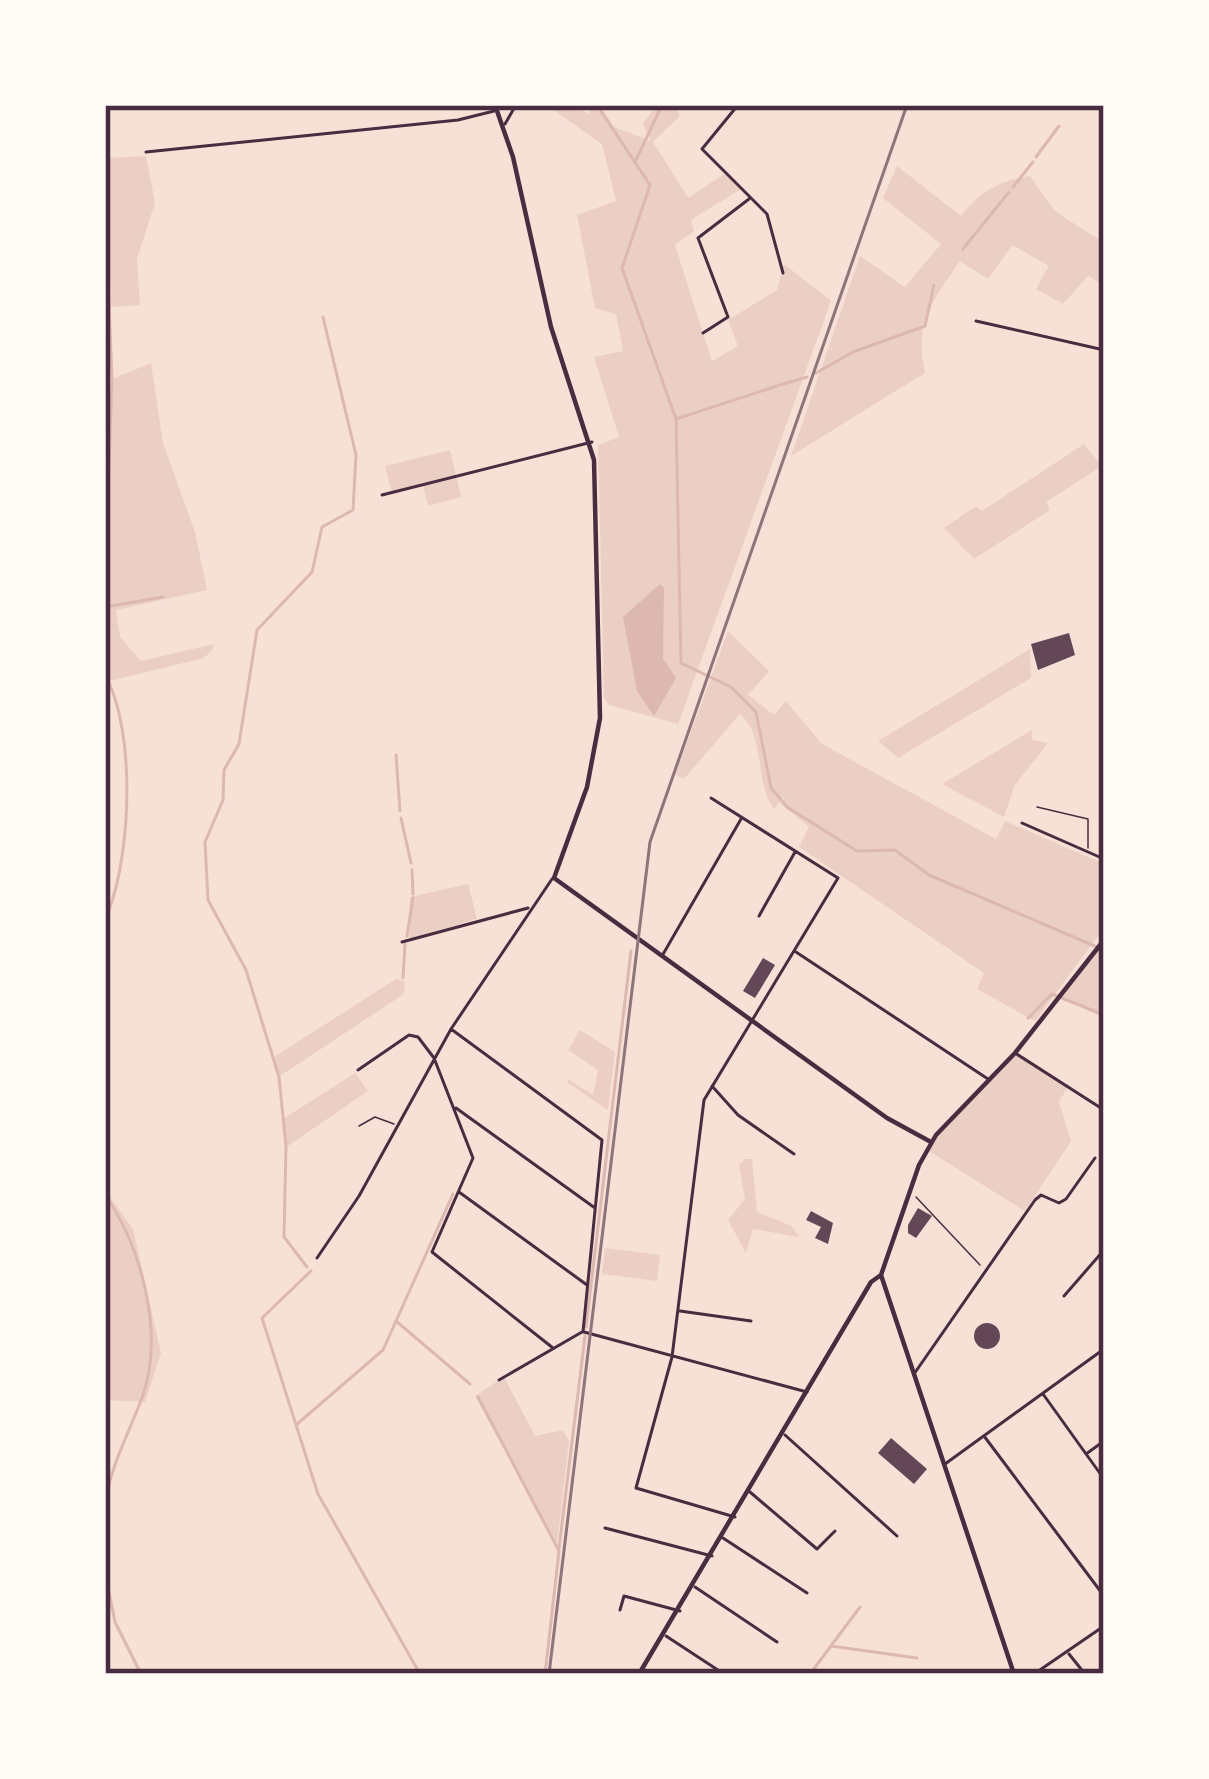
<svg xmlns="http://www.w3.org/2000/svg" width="1209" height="1779" font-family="Literata,serif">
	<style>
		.green { fill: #ebcfc5 }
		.water { fill: #dcb8b0 }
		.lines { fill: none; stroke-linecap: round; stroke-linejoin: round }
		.stream { stroke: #dcb8b0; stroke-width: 3 }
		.building { fill: #644757 }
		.path { stroke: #4a2c40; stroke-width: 1.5 }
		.service { stroke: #4a2c40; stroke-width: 1.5 }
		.minor { stroke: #4a2c40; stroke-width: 3 }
		.tertiary { stroke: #4a2c40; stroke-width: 4.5 }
		.rail { stroke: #8f747c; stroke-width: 3 }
		.neatline { fill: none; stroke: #4a2c40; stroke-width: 4.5 }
	</style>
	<rect width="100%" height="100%" fill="#f7e1d7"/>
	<path class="green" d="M546,105H573L590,115L588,105H600L614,127L651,141L643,124L657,105H675L680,116L653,142L688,198L724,174L741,189L691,220L694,231L675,245L712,361L738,346L728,320L777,290L784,264L831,301L678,724L609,705L604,698L598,445L619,437L594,357L623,351L616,314L595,308L577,215L616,201L602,144Z
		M146,156L155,203L137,259L140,305L111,307L105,158Z
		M897,166L961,216C981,191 998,181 1030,176L1055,211L1104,243V285L1088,276L1063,304L1036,289L1049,266L1012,245L988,279L960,261C932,302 914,322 925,373L791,456L860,256L905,287L941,244L883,198Z
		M151,363L163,443L195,532L207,590L116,610L120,637L141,661L214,644L213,649L204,658L105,682L112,379Z
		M1084,444L1102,466L1046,502L1050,510L974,559L944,528L976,506L982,511Z
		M450,450L461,497L428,506L423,485L392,493L385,466Z
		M728,631L769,671L748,695L774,715L786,701L822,744L996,839L1005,821L1104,864V928L1035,1021L977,989L984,973L799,847L809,827L781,804L786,794L774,809C753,780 767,738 740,714L684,779L675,775Z
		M1030,649L1031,678L898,758L878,741Z
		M1032,730V740L1048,743L1015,785L1004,817L942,784Z
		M468,884L477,919L409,939L410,897Z
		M1104,940V1018L1060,997Z
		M396,979L405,982L404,994L280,1076L274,1057Z
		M580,1030L615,1052L608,1110L568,1083V1079L593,1095L598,1070L568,1050Z
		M1015,1053L1068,1087L1059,1102L1071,1141L1025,1211L927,1150L941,1128Z
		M355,1073L368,1091L285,1148L283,1119Z
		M745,1159H752L757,1212L792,1226L799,1237L753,1229L746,1253L728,1220L745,1199L739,1165Z
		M105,1190L133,1229L161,1353L145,1402L105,1400Z
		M605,1248L660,1255L657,1281L602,1274Z
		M504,1377L535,1436L563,1430L569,1441L557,1545L475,1396Z"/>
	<path class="water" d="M660,584L664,588L663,658L676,678L654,716L637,691L623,617Z"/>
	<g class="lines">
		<path class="stream" d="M597,105L650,185L622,268L676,419L681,663L731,687L756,712L771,788L787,807L857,851L895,850L929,875L1104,950
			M105,119V123
			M1036,157L1059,126
			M636,160L662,105
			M1013,187L1033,162
			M105,202L112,379L105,588
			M963,249L1009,192
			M816,373L853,352L925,326L934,285
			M780,385L807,377
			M676,419L777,386
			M105,607L163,597
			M105,675C136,730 131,852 109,910
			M396,755L400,811
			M401,818L411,863
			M412,870L413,894
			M105,915L107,913
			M407,936L413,898
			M403,978L405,944
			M1028,1018L1052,994L1104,1015
			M105,1195C142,1248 165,1335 142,1398C128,1435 112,1463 105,1503
			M307,1267L284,1237L286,1146L279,1077L246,970L208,900L205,842L223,800L224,770L239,744L257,630L312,572L322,527L353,510L356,455L323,317
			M311,1271L262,1318L318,1494L420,1674
			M396,1321L470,1384
			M586,1327L631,951
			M478,1397L559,1551L545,1674
			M296,1425L383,1350L453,1194
			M559,1548L585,1336
			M105,1572L115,1622L141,1674
			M831,1646L917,1658
			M810,1674L860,1607"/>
	</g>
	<path class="building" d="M1069,633L1075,655L1038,670L1031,644Z
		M763,958L775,965L755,998L743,991Z
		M918,1208L932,1216L916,1238L908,1233V1225Z
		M811,1211L833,1223L828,1244L815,1238L821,1227L806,1220Z
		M974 1336a13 13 0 1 1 26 0a13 13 0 1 1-26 0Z
		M891,1438L927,1469L914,1484L878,1453Z"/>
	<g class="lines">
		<path class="path" d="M916,1197L980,1265"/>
		<path class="service" d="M1037,807L1088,819V848
			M359,1126L375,1117L394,1124"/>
		<path class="minor" d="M738,105L702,149L767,214L783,273
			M505,124L516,105
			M146,152L458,120L494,111
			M976,321L1104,350
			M703,333L728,317L698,238L749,199
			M382,495L592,442
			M711,798L838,878L704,1100L672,1357L636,1488L735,1517
			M1022,823L1104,859
			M759,916L795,852
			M402,942L528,908
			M796,952L988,1079
			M662,956L741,819
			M451,1029L602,1140L583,1332
			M1015,1053L1104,1110
			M358,1070L409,1035L418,1037L434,1058L473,1158L432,1252L553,1348
			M712,1086L738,1115L794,1154
			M456,1108L595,1208
			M459,1192L587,1285
			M317,1258L359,1196L451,1029L552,879
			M1064,1296L1104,1250
			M680,1311L751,1321
			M584,1332L807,1392
			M914,1374L1035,1200L1041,1195L1059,1203L1066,1199L1095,1158
			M499,1380L582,1332
			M1043,1394L1104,1479
			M785,1435L897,1536
			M984,1436L1104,1596
			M1086,1454L1104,1441
			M945,1464L1104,1349
			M750,1492L817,1549L835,1531
			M605,1528L712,1556
			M723,1538L807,1593
			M695,1587L777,1642
			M620,1610L624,1596L680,1611
			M666,1636L724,1674
			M1069,1654L1085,1674
			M1034,1674L1104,1626"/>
		<path class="tertiary" d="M495,105L513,157L551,327L594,460L600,718L587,787L554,878L887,1118L931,1142
			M1101,105L1104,107
			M639,1674L871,1282L881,1275
			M1014,1674L881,1275L919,1165L936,1135L1015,1053L1104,940"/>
		<path class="rail" d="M549,1674L650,842L907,105"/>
	</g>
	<rect width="1209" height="1779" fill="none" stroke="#fffaf5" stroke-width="216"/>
	<rect x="108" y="108" width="993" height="1563" class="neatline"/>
</svg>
